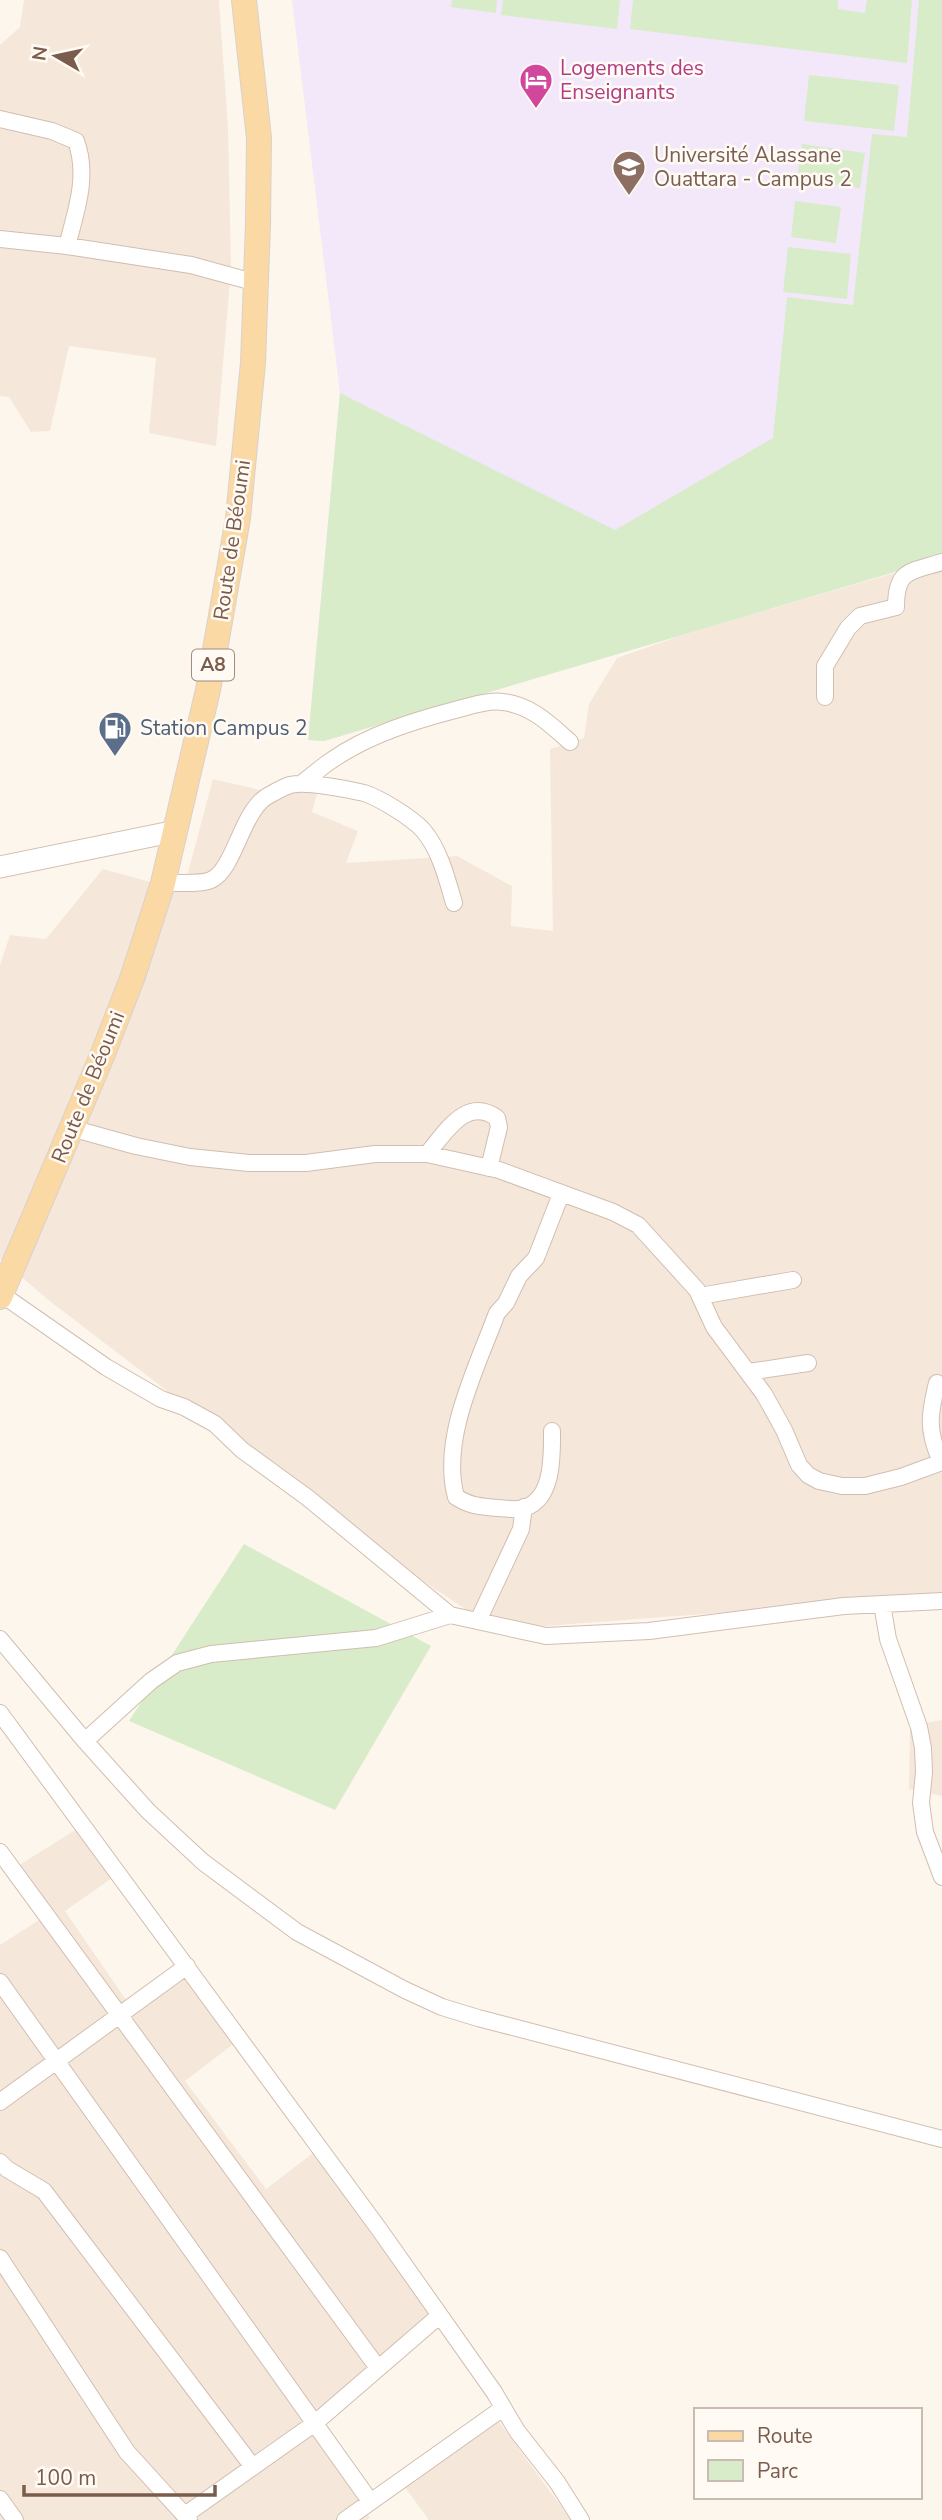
<svg xmlns="http://www.w3.org/2000/svg" width="942" height="2520" font-family="'Nunito Sans',sans-serif">
	<style>
		.residential { fill: #f5e8da }
		.education { fill: #f3e8fa }
		.green { fill: #d8ecc9 }
		.lines { fill: none; stroke-linecap: round; stroke-linejoin: round }
		.street-casing { stroke: #d1beb0; stroke-width: 18 }
		.secondary-casing { stroke: #d6c0b0; stroke-width: 23 }
		.primary-casing { stroke: #dad1cd; stroke-width: 26 }
		.street { stroke: #fff; stroke-width: 16 }
		.secondary { stroke: #fff; stroke-width: 21 }
		.primary { stroke: #fbd9a5; stroke-width: 24 }
		.labels { text-anchor: middle; dominant-baseline: central; stroke-width: 5; stroke-linejoin: round; paint-order: stroke }
		.shield { fill: #fffaf3; stroke: #a28b7f; stroke-width: 2 }
		.shield-label { font-size: 19px; font-weight: bold; fill: #7a5c4d }
		.hotel-label { font-size: 21px; fill: #b23c85; stroke: #fffaf3; text-anchor: start }
		.education-label { font-size: 21px; fill: #785e54; stroke: #fffaf3; text-anchor: start }
		.street-label { font-size: 21px; fill: #7a5c4d; stroke: #fffaf3 }
		.service-label { font-size: 21px; fill: #4e5e75; stroke: #fffaf3; text-anchor: start }
	</style>
	<rect width="100%" height="100%" fill="#fdf6ec"/>
	<path class="residential" d="M24,0H219L228,126L231,270L216,446L149,433L156,358L69,346L50,431L31,432L9,397L0,396V45L20,27Z
		M942,559V1592L744,1611L545,1626L477,1617L359,1538L51,1302L0,1259V965L10,935L46,939L103,869L183,891L213,779L264,791L320,783L312,812L358,831L346,863L457,856L512,886L511,926L553,931L550,749L584,738L589,704L617,658L685,634Z
		M942,1720V1796L909,1789L910,1726Z
		M80,1827L115,1876L65,1911L126,2000L181,1966L236,2042L185,2081L266,2189L313,2153L431,2316L307,2423L370,2518L367,2520H0V1945L42,1918L13,1869Z
		M497,2419L571,2520H429L404,2486Z"/>
	<path class="education" d="M292,0H942V558L324,741L308,740L340,393Z"/>
	<path class="green" d="M452,0H497L496,13L451,7Z
		M503,0H620L617,29L501,15Z
		M633,0H838V9L865,13L867,0H912L907,63L630,29Z
		M919,0H942V558L324,741L308,740L340,393L615,530L773,438L787,297L853,305L872,134L907,137Z
		M809,75L899,85L894,131L804,121Z
		M802,144L865,153L860,188L797,179Z
		M795,201L841,207L836,243L791,237Z
		M788,247L851,254L847,299L783,292Z
		M244,1544L431,1646L335,1810L129,1721Z"/>
	<g class="lines">
		<defs>
			<path id="street" d="M0,119L52,131L76,141C89,176 76,211 67,246
				M0,239L67,246L191,265L257,283
				M825,697V666L848,628L860,616L896,607C896,569 910,572 942,562
				M302,783C312,776 321,767 332,760C368,735 413,721 455,710C470,706 488,700 503,702C531,705 551,725 570,742
				M163,883C176,882 200,885 211,880C234,870 241,814 266,797C273,793 283,787 290,785C306,781 347,789 364,793C380,798 412,818 423,830C440,850 447,879 454,903
				M71,1128L136,1146L190,1157L249,1163H306L375,1154H427L499,1170L613,1212L638,1225L697,1290L714,1327L764,1394L784,1430L799,1465L808,1475L819,1481L842,1486H865L901,1477L942,1462
				M427,1154C446,1132 466,1096 497,1118L499,1127L489,1168
				M1,1294L106,1367L161,1399L184,1407L215,1424L242,1450L308,1498L450,1615L546,1636L649,1631L844,1606L942,1601
				M700,1296L793,1280
				M749,1372L808,1363
				M937,1383C929,1416 927,1430 941,1462
				M552,1431C552,1456 554,1504 519,1509C513,1510 504,1508 498,1508C480,1506 472,1507 456,1497C440,1439 477,1367 497,1313L506,1303L519,1276L536,1258L561,1194
				M882,1604L888,1639L919,1727L923,1748L924,1772L921,1803L925,1832L942,1877
				M478,1621L521,1529L524,1507
				M0,1639L85,1741L148,1811L203,1862L297,1932L405,1990L442,2007L478,2018L942,2139
				M0,1713L379,2229L494,2392L517,2431L557,2482L581,2520
				M85,1741L151,1681L177,1663L211,1654L376,1638L450,1615
				M0,1852L378,2368
				M0,1982L370,2501
				M0,2102L187,1966
				M0,2162L7,2169L44,2191L253,2467
				M0,2258L127,2452L189,2520
				M0,2499L15,2520
				M185,2515L315,2423L439,2316
				M345,2520L503,2408"/>
			<path id="secondary" d="M0,867L176,831"/>
			<path id="primary" d="M0,1297L102,1056L133,976L163,883L208,690L238,518L253,363L258,224L259,138L244,0"/>
		</defs>
		<use href="#street" class="street-casing"/>
		<use href="#secondary" class="secondary-casing"/>
		<use href="#primary" class="primary-casing"/>
		<use href="#street" class="street"/>
		<use href="#secondary" class="secondary"/>
		<use href="#primary" class="primary"/>
	</g>
	<defs>
		<symbol id="hotel-pin" viewBox="-11 -11 22 30"><path d="M0 17L-7.5 6A9.5 9.5 0 1 1 7.5 6Z" fill="#d1479c" stroke="#fffaf3"/><path d="M-6-4.5h1.5V1H6V5H4.5V3h-9V5H-6ZM-4 0a1.8 1.8 0 1 1 3.6 0ZM.5 0V-2.5h3Q6-2.5 6 0Z" fill="#fff"/></symbol>
		<symbol id="university-pin" viewBox="-11 -11 22 30"><path d="M0 17L-7.5 6A9.5 9.5 0 1 1 7.5 6Z" fill="#8d6e63" stroke="#fffaf3"/><path d="M0-5L7-2L0 1L-7-2ZM-4 1L0 2.5L4 1V4Q0 6-4 4Z" fill="#fff"/></symbol>
		<symbol id="fuel-pin" viewBox="-11 -11 22 30"><path d="M0 17L-7.5 6A9.5 9.5 0 1 1 7.5 6Z" fill="#5c6f8a" stroke="#fffaf3"/><path d="M-5.5-6h7V0h2V4h1.3V-2.5L3-4.5l.8-.8L6-3V5H2.5V1h-1V6h-7ZM-4.2-4.7v3.2H.2V-4.7Z" fill="#fff"/></symbol>
	</defs>
	<g fill-rule="evenodd">
		<use href="#hotel-pin" x="517" y="61" width="38" height="52"/>
		<use href="#university-pin" x="610" y="148" width="38" height="52"/>
		<use href="#fuel-pin" x="96" y="709" width="38" height="52"/>
	</g>
	<g class="labels">
		<rect class="shield" x="192" y="649.5" width="42" height="31" rx="5"/>
		<g class="shield-label">
			<text x="213" y="665">A8</text>
		</g>
		<g class="hotel-label">
			<text x="560" y="68">Logements des<tspan x="560" dy="24">Enseignants</tspan></text>
		</g>
		<g class="education-label">
			<text x="654" y="155">Université Alassane<tspan x="654" dy="24">Ouattara - Campus 2</tspan></text>
		</g>
		<g class="street-label">
			<text transform="translate(232 540) rotate(-82)">Route de Béoumi</text>
			<text transform="translate(88 1087) rotate(-68)">Route de Béoumi</text>
		</g>
		<g class="service-label">
			<text x="140" y="728">Station Campus 2</text>
		</g>
	</g>
	<rect x="694" y="2408" width="228" height="91" fill="#fffaf3" stroke="#cabbb1" stroke-width="2"/>
	<rect x="708" y="2431" width="35" height="10" fill="#fbd9a5" stroke="#cabbb1" stroke-width="2"/>
	<text x="757" y="2443" font-size="21" fill="#7a5c4d">Route</text>
	<rect x="708" y="2460" width="35" height="21" fill="#d8ecc9" stroke="#cabbb1" stroke-width="2"/>
	<text x="757" y="2478" font-size="21" fill="#7a5c4d">Parc</text>
	<g transform="translate(56 56) rotate(279)" stroke="#fffaf3" stroke-width="5" paint-order="stroke">
	<path d="M0-5L12 26L0 18L-12 26Z" fill="#7a5c4d"/>
	<text y="-10" font-size="19" font-weight="bold" text-anchor="middle" fill="#7a5c4d">N</text>
	</g>
	<path d="M24 2485v10h191v-10" fill="none" stroke="#7a5c4d" stroke-width="3.5"/>
	<text x="35" y="2485" font-size="21" fill="#7a5c4d" stroke="#fffaf3" stroke-width="5" paint-order="stroke">100 m</text>
</svg>
